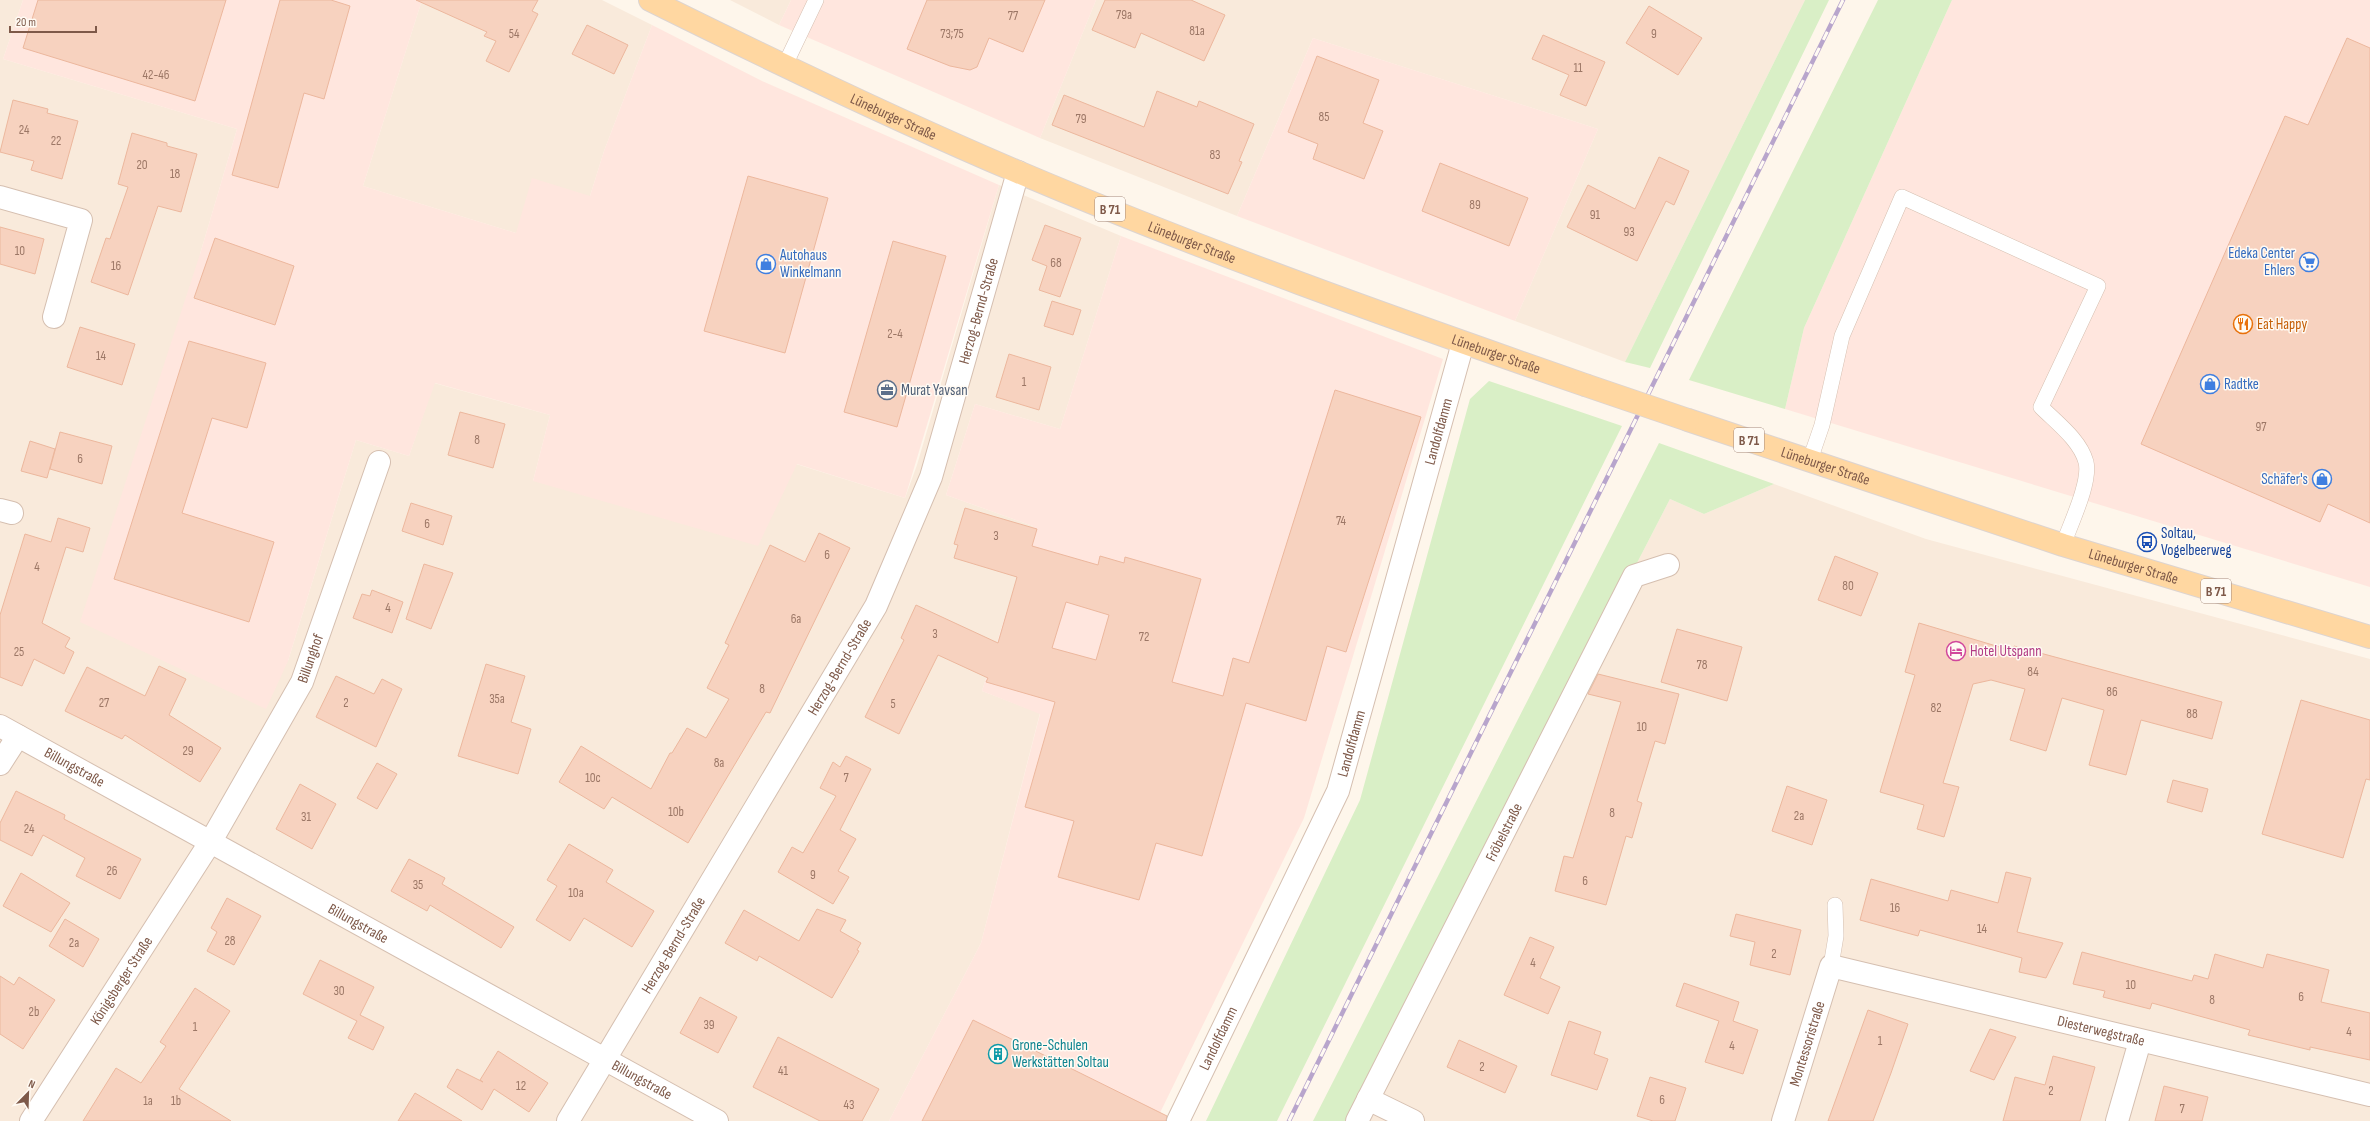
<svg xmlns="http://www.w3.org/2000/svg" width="2370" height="1121" font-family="'Sofia Sans Condensed',sans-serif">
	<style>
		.residential { fill: #f9eadb }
		.commercial { fill: #ffe6de }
		.green { fill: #d9efc6 }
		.building { fill: #f7d2bf; stroke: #ecb79d; fill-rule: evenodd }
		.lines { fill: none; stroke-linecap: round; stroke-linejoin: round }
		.service-casing { stroke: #d5bfb0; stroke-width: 16 }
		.minor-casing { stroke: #d5bfb0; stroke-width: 24 }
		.primary-casing { stroke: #ddd4d0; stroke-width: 24 }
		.service { stroke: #fff; stroke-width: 15 }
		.minor { stroke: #fff; stroke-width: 22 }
		.primary { stroke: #ffd7a1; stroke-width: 22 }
		.rail-casing { stroke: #b8a5cc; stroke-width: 4.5 }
		.rail { stroke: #fffaf3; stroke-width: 3; stroke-dasharray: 9; stroke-linecap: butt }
		.primary-bridge-casing { stroke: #ddd4d0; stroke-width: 24; stroke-linecap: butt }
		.primary-bridge { stroke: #ffd7a1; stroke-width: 22 }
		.labels { text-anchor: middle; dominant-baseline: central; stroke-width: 3; stroke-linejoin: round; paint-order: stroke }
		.number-label { font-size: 13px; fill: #9c7766 }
		.shield { fill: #fffaf3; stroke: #a5897c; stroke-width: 1 }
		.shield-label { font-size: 14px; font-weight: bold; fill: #7e5949 }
		.street-label { font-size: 15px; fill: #7e5949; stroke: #fffaf3 }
		.shop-label { font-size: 15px; fill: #366cbe; stroke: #fffaf3; text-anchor: end }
		.food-label { font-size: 15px; fill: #c56008; stroke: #fffaf3; text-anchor: start }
		.service-label { font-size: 15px; fill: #4e5e75; stroke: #fffaf3; text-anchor: start }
		.transit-label { font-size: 15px; fill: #164399; stroke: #fffaf3; text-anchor: start }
		.hotel-label { font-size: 15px; fill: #b23c85; stroke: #fffaf3; text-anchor: start }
		.culture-label { font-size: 15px; fill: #0d838f; stroke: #fffaf3; text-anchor: start }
	</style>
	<rect width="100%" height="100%" fill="#fef6eb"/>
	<path class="residential" d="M0,0H23L3,59L237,129L200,254L288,661L356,440L409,456L434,383L550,415L533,481L796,464L905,498L917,465L999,185L1121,236L1060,429L975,404L946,495L1033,526L982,691L1040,713L981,943L889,1121H0Z
		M422,0H602L652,25L604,151L590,196L516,233L363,186Z
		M730,0H791L779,25Z
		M1096,0H1805L1625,362L1515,321L1598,129L1313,38L1237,216L1040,138Z
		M1774,484L1926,539L2370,659V1121H1349L1670,499L1704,514Z"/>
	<path class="commercial" d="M23,0H422L363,186L516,233L532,178L590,196L604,151L652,25L762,81L999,185L905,498L797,464L758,546L533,481L550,415L435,383L409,456L356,440L288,661L266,709L80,622L200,254L237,129L3,59Z
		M791,0H1096L1040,138L779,25Z
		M1952,0H2370V587L1785,409L1804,328Z
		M1313,38L1598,129L1515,321L1237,216Z
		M1121,236L1443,359L1304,818L1156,1121H889L981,943L1040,714L982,691L1033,526L946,495L975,404L1060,429Z"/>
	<path class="green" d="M1805,0H1829L1650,368L1625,362Z
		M1878,0H1952L1804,328L1785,409L1689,380Z
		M1489,381L1622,426L1277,1121H1206L1360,800L1470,399Z
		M1659,443L1774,484L1704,514L1670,499L1349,1121H1313Z"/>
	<path class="building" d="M38,0H226L195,101L23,48Z
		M280,0H331L350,6L324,99L304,93L278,188L232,175Z
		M416,0H538L532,11L538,14L509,72L486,61L496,41L484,36L487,32Z
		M927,0H1045L1023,52L989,38L977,67L970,70L950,66L907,49Z
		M1105,0H1191L1225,15L1204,61L1141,33L1135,48L1092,30Z
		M1649,6L1702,38L1678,75L1626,43Z
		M587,25L628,45L614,74L572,54Z
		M1543,35L1605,62L1586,106L1560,95L1569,75L1532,59Z
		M2347,38L2370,48V523L2328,504L2320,522L2141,444L2285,116L2308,125Z
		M1317,56L1379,80L1363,123L1383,131L1364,179L1313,159L1318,144L1288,132Z
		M1157,91L1197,107L1199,101L1254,124L1239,161L1242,162L1228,194L1052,125L1064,95L1144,127Z
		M13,100L48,109L47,113L78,121L62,179L31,170L34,161L0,152Z
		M132,133L167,143V146L197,154L181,212L158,206L128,295L91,282L106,238L110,239L128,187L118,184Z
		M1659,157L1689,171L1674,205L1666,201L1637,261L1567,227L1588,185L1635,209Z
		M1440,163L1528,198L1509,246L1422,211Z
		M748,176L828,198L785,353L704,331Z
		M1045,225L1081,238L1060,297L1039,290L1047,266L1032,260Z
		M0,227L44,239L35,274L0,264Z
		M215,238L294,266L275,325L194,298Z
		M893,241L946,256L897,427L844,412Z
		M1052,301L1081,310L1073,335L1044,326Z
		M80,327L135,344L122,385L67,367Z
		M189,341L266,363L247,428L212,418L182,513L274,542L249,622L114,579Z
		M1009,354L1051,367L1039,410L996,397Z
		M1335,390L1421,417L1346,652L1327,646L1306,721L1246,703L1202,856L1156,843L1139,900L1058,877L1074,821L1025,807L1055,702L986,682L988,678L938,655L899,734L865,717L904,640L901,638L916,605L998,643L1017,577L954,558L958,545L954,544L965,508L1037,529L1032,546L1098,565L1100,556L1124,563L1125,557L1201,579L1172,682L1223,696L1233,658L1249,663ZM1066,602L1109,615L1096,660L1052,648Z
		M460,412L505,424L493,468L448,455Z
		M60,432L112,446L102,484L50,469Z
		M30,441L55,449L47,478L21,471Z
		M411,503L452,516L443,545L402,531Z
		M58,518L90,528L83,552L66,547L42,623L70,638L65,647L74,652L64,674L34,659L22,686L0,677V615L25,534L51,542Z
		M819,533L850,548L770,713L766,712L688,843L612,797L604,809L559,782L581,746L651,789L670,753H672L687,728L706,738L729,699L707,688L729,645L725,643L770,545L805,562Z
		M1835,556L1878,573L1861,616L1818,600Z
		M424,564L453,573L431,629L406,619Z
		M372,590L403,602L392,633L353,618L362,594L370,596Z
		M1919,623L2013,651L2014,646L2222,702L2212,739L2141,720L2126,775L2089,765L2104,710L2062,698L2046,751L2010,740L2025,689L1991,680L1973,684L1943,783L1959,787L1944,837L1917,829L1924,805L1880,792L1915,675L1905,672Z
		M1677,629L1742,647L1727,701L1661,682Z
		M486,664L525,676L511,722L531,729L518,774L458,756Z
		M159,666L186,679L169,715L221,748L200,782L125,735L122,739L65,711L87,667L145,696Z
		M1598,674L1679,694L1665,744L1655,741L1637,801L1642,803L1632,838L1626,836L1606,905L1555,891L1564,856L1573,858L1621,702L1588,694Z
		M336,676L374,694L382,679L402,689L376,747L316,717Z
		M2301,700L2370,720V780L2366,779L2343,858L2262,834Z
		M846,756L871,769L840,830L856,839L838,871L849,877L833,904L778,872L792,847L803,853L836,796L820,788L833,762L840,767Z
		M377,763L397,774L377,809L357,798Z
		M2173,780L2208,789L2202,812L2167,802Z
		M300,784L336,804L312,849L276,829Z
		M1787,786L1827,800L1812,845L1772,831Z
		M16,791L65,815L64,819L141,859L120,899L76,876L85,858L43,835L32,856L0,840V823Z
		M569,844L613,870L606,882L654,911L632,947L584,918L570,941L536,920L557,886L547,880Z
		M409,859L445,878L442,884L514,927L501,948L430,905L427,911L391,891Z
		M2006,872L2031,878L2017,932L2063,943L2046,978L2019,972L2022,958L1920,930L1918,936L1860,920L1871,879L1948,901L1951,890L1998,903Z
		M21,873L70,903L51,932L3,906Z
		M227,898L261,916L234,965L207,951L217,932L211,928Z
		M817,909L846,920L840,931L861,943L857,950L859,951L832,998L759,956L757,961L725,943L744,910L799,941Z
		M1736,914L1801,930L1790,975L1750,965L1755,942L1730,936Z
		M65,919L99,939L83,967L49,946Z
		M1530,937L1554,947L1540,978L1560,987L1548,1014L1504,995Z
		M2082,952L2192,981L2194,975L2208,979L2215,954L2263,968L2267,954L2329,970L2321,1002L2370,1013V1060L2310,1047V1050L2248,1035L2250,1030L2152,1003L2150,1009L2103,997L2105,991L2073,984Z
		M320,960L374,987L360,1015L384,1027L373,1050L348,1038L357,1021L303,994Z
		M0,976L14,985L19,977L55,1000L23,1049L0,1034Z
		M1684,983L1739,1002L1733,1021L1758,1030L1743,1074L1705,1062L1719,1021L1676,1006Z
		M195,988L230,1011L179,1089L231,1121H83L116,1068L141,1083L166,1046L160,1042Z
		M700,997L737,1017L718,1053L680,1033Z
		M1868,1010L1908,1024L1891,1073L1873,1121H1828Z
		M973,1020L1167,1116L1166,1121H922Z
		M1569,1021L1601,1032L1594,1054L1608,1059L1597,1090L1551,1075Z
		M1990,1029L2016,1037L1994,1080L1970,1071Z
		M778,1037L879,1089L862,1121H820L753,1087Z
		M1459,1040L1517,1066L1505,1093L1447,1067Z
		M498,1051L548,1083L529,1112L494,1089L482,1110L447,1087L457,1069L483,1082L480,1080Z
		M2053,1056L2095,1067L2080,1121H2003L2015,1077L2045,1085Z
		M1650,1077L1686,1088L1675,1121H1653L1637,1116Z
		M2164,1086L2208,1097L2202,1121H2155Z
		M415,1093L462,1121H398Z"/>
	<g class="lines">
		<defs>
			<path id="service" d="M784,67L816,0
				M1810,460L1822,425L1842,336L1902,197L2098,286L2041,407C2057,423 2080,440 2086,462C2091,482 2070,525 2063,545
				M1831,966L1836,936L1835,905"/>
			<g id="minor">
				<path d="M0,197L81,220L54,317"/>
				<path d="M0,510L12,513"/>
				<path id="s1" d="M0,726L717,1121"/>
				<path d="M0,764L18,736"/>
				<path d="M1368,1099L1413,1121"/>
				<path id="s2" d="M31,1121L211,841L302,682L379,462"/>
				<path id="s3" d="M568,1121L876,606L931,477L1018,172"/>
				<path id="s4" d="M1178,1121L1338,791L1463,343"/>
				<path id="s5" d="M1357,1121L1634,576L1668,565"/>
				<path id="s6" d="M1783,1121L1831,966L2370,1095"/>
				<path d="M2117,1121L2140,1041"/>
			</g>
			<g id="primary">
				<path id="s7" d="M650,0C771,60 893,119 1018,172C1204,251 1395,319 1585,385"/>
				<path id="s8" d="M1688,420L2063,545L2370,637"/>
			</g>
		</defs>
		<use href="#service" class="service-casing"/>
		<use href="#minor" class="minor-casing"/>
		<use href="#primary" class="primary-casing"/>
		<use href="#service" class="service"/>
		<use href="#minor" class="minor"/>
		<use href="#primary" class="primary"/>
		<defs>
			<path id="rail" d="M1289,1121L1843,0"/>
		</defs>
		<use href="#rail" class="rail-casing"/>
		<use href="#rail" class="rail"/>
		<defs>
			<path id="primary-bridge" d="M1585,385L1688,420"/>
		</defs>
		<use href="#primary-bridge" class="primary-bridge-casing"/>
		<use href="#primary-bridge" class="primary-bridge"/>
	</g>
	<defs>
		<symbol id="supermarket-ring" viewBox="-11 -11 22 22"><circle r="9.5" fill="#fffaf3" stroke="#3f7fe0" stroke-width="1.5"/><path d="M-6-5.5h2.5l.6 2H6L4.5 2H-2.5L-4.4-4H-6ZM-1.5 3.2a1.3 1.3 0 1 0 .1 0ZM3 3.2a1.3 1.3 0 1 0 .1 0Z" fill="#3f7fe0"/></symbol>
		<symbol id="shop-ring" viewBox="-11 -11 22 22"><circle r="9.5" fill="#fffaf3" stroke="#3f7fe0" stroke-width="1.5"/><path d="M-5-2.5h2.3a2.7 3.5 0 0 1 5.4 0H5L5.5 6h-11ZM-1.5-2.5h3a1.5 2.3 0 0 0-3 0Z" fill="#3f7fe0"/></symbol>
		<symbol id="restaurant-ring" viewBox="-11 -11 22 22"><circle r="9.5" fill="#fffaf3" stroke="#e8710a" stroke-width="1.5"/><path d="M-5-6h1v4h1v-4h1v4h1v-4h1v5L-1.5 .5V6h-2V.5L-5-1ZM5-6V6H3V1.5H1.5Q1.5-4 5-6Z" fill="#e8710a"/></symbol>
		<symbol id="office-ring" viewBox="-11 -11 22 22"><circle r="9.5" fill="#fffaf3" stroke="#5c6f8a" stroke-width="1.5"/><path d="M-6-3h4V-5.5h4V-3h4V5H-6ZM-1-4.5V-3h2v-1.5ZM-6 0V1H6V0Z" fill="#5c6f8a"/></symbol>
		<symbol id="bus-ring" viewBox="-11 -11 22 22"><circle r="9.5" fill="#fffaf3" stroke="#1a4fb4" stroke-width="1.5"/><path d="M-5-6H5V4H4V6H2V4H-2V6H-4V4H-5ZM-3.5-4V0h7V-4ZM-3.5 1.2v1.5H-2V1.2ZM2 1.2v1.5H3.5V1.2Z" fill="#1a4fb4"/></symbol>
		<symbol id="hotel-ring" viewBox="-11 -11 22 22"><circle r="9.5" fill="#fffaf3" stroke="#d1479c" stroke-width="1.5"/><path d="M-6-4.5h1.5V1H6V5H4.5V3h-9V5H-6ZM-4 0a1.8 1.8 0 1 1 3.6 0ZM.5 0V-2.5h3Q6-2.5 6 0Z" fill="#d1479c"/></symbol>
		<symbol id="building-ring" viewBox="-11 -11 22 22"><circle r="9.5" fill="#fffaf3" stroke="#0f9aa8" stroke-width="1.5"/><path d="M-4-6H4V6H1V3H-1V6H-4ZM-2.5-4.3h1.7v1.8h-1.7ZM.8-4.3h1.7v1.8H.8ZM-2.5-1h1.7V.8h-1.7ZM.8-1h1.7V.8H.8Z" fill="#0f9aa8"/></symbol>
	</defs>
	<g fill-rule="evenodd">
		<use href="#supermarket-ring" x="2298" y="251" width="22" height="22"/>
		<use href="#shop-ring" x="755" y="253" width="22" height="22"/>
		<use href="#restaurant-ring" x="2232" y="313" width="22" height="22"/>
		<use href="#shop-ring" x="2199" y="373" width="22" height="22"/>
		<use href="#office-ring" x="876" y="379" width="22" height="22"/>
		<use href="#shop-ring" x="2311" y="468" width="22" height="22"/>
		<use href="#bus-ring" x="2136" y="531" width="22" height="22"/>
		<use href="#hotel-ring" x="1945" y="640" width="22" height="22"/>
		<use href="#building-ring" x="987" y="1043" width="22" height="22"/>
	</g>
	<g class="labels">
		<g class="number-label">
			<text x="1124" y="15">79a</text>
			<text x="1013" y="16">77</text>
			<text x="1197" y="31">81a</text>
			<text x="514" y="34">54</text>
			<text x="952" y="34">73;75</text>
			<text x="1654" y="34">9</text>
			<text x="1578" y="68">11</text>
			<text x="156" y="75">42-46</text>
			<text x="1324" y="117">85</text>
			<text x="1081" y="119">79</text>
			<text x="24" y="130">24</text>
			<text x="56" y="141">22</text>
			<text x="1215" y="155">83</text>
			<text x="142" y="165">20</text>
			<text x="175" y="174">18</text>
			<text x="1475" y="205">89</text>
			<text x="1595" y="215">91</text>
			<text x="1629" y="232">93</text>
			<text x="20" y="251">10</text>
			<text x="1056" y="263">68</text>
			<text x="116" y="266">16</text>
			<text x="895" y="334">2-4</text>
			<text x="101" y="356">14</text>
			<text x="1024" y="382">1</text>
			<text x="2261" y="427">97</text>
			<text x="477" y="440">8</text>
			<text x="80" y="459">6</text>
			<text x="1341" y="521">74</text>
			<text x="427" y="524">6</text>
			<text x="996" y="536">3</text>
			<text x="827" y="555">6</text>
			<text x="37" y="567">4</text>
			<text x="1848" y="586">80</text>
			<text x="388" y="608">4</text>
			<text x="796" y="619">6a</text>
			<text x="935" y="634">3</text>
			<text x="1144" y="637">72</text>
			<text x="19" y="652">25</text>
			<text x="1702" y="665">78</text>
			<text x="2033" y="672">84</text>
			<text x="762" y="689">8</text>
			<text x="2112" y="692">86</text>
			<text x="497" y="699">35a</text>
			<text x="104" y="703">27</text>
			<text x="346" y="703">2</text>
			<text x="893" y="704">5</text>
			<text x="1936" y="708">82</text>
			<text x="2192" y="714">88</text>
			<text x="1642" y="727">10</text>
			<text x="188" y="751">29</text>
			<text x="719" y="763">8a</text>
			<text x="593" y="778">10c</text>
			<text x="846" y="778">7</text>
			<text x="676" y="812">10b</text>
			<text x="1612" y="813">8</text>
			<text x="1799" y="816">2a</text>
			<text x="306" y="817">31</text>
			<text x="29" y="829">24</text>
			<text x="112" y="871">26</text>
			<text x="813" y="875">9</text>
			<text x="1585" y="881">6</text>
			<text x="418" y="885">35</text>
			<text x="576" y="893">10a</text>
			<text x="1895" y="908">16</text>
			<text x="1982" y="929">14</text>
			<text x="230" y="941">28</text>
			<text x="74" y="943">2a</text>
			<text x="1774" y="954">2</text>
			<text x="1533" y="963">4</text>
			<text x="2131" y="985">10</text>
			<text x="339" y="991">30</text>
			<text x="2301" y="997">6</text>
			<text x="2212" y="1000">8</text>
			<text x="34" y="1012">2b</text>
			<text x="709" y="1025">39</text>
			<text x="195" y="1027">1</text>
			<text x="2349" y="1032">4</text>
			<text x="1880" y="1041">1</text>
			<text x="1732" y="1046">4</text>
			<text x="1482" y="1067">2</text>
			<text x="783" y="1071">41</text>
			<text x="521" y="1086">12</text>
			<text x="2051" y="1091">2</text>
			<text x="1662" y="1100">6</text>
			<text x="148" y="1101">1a</text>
			<text x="176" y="1101">1b</text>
			<text x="849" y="1105">43</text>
			<text x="2182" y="1109">7</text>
		</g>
		<g class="shield">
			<rect x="1095" y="197" width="30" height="24" rx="3"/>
			<rect x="1734" y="428" width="30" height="24" rx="3"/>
			<rect x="2201" y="579" width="30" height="24" rx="3"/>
		</g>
		<g class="shield-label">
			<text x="1110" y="209">B 71</text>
			<text x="1749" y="440">B 71</text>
			<text x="2216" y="591">B 71</text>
		</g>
		<g class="street-label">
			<text stroke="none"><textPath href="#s7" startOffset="270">Lüneburger Straße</textPath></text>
			<text stroke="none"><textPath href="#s7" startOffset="594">Lüneburger Straße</textPath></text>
			<text stroke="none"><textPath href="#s3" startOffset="913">Herzog-Bernd-Straße</textPath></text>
			<text stroke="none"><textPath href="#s7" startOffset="918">Lüneburger Straße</textPath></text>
			<text stroke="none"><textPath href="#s4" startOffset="740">Landolfdamm</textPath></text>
			<text stroke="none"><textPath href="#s8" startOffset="145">Lüneburger Straße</textPath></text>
			<text stroke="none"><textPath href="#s8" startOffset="469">Lüneburger Straße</textPath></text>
			<text stroke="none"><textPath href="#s2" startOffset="541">Billunghof</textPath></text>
			<text stroke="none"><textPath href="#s3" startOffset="529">Herzog-Bernd-Straße</textPath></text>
			<text stroke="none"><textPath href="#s4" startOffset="416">Landolfdamm</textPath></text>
			<text stroke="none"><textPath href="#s1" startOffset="85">Billungstraße</textPath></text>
			<text stroke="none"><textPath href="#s5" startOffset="324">Fröbelstraße</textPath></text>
			<text stroke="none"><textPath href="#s1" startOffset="409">Billungstraße</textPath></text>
			<text stroke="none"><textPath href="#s3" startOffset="205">Herzog-Bernd-Straße</textPath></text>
			<text stroke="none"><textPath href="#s2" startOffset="167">Königsberger Straße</textPath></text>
			<text stroke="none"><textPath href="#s6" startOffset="440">Diesterwegstraße</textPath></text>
			<text stroke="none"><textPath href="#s4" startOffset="92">Landolfdamm</textPath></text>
			<text stroke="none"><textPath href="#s6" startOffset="81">Montessoristraße</textPath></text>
			<text stroke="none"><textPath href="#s1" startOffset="733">Billungstraße</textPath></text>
		</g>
		<g class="shop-label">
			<text x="2295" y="253">Edeka Center<tspan x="2295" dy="17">Ehlers</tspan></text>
			<text x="780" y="255" text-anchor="start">Autohaus<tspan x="780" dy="17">Winkelmann</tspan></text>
			<text x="2224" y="384" text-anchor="start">Radtke</text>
			<text x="2308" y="479">Schäfer's</text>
		</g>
		<g class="food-label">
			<text x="2257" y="324">Eat Happy</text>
		</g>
		<g class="service-label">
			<text x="901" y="390">Murat Yavsan</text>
		</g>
		<g class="transit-label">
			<text x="2161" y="533">Soltau,<tspan x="2161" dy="17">Vogelbeerweg</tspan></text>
		</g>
		<g class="hotel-label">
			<text x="1970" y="651">Hotel Utspann</text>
		</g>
		<g class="culture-label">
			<text x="1012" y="1045">Grone-Schulen<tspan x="1012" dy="17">Werkstätten Soltau</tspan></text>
		</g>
	</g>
	<g transform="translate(28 1093) rotate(23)" stroke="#fffaf3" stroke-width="3" paint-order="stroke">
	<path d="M0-3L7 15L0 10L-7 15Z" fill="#7e5949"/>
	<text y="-6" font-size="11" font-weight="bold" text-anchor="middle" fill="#7e5949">N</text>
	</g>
	<path d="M10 26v6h86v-6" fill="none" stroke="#7e5949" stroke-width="2"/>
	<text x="16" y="26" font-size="12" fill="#7e5949" stroke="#fffaf3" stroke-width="3" paint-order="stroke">20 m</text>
</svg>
